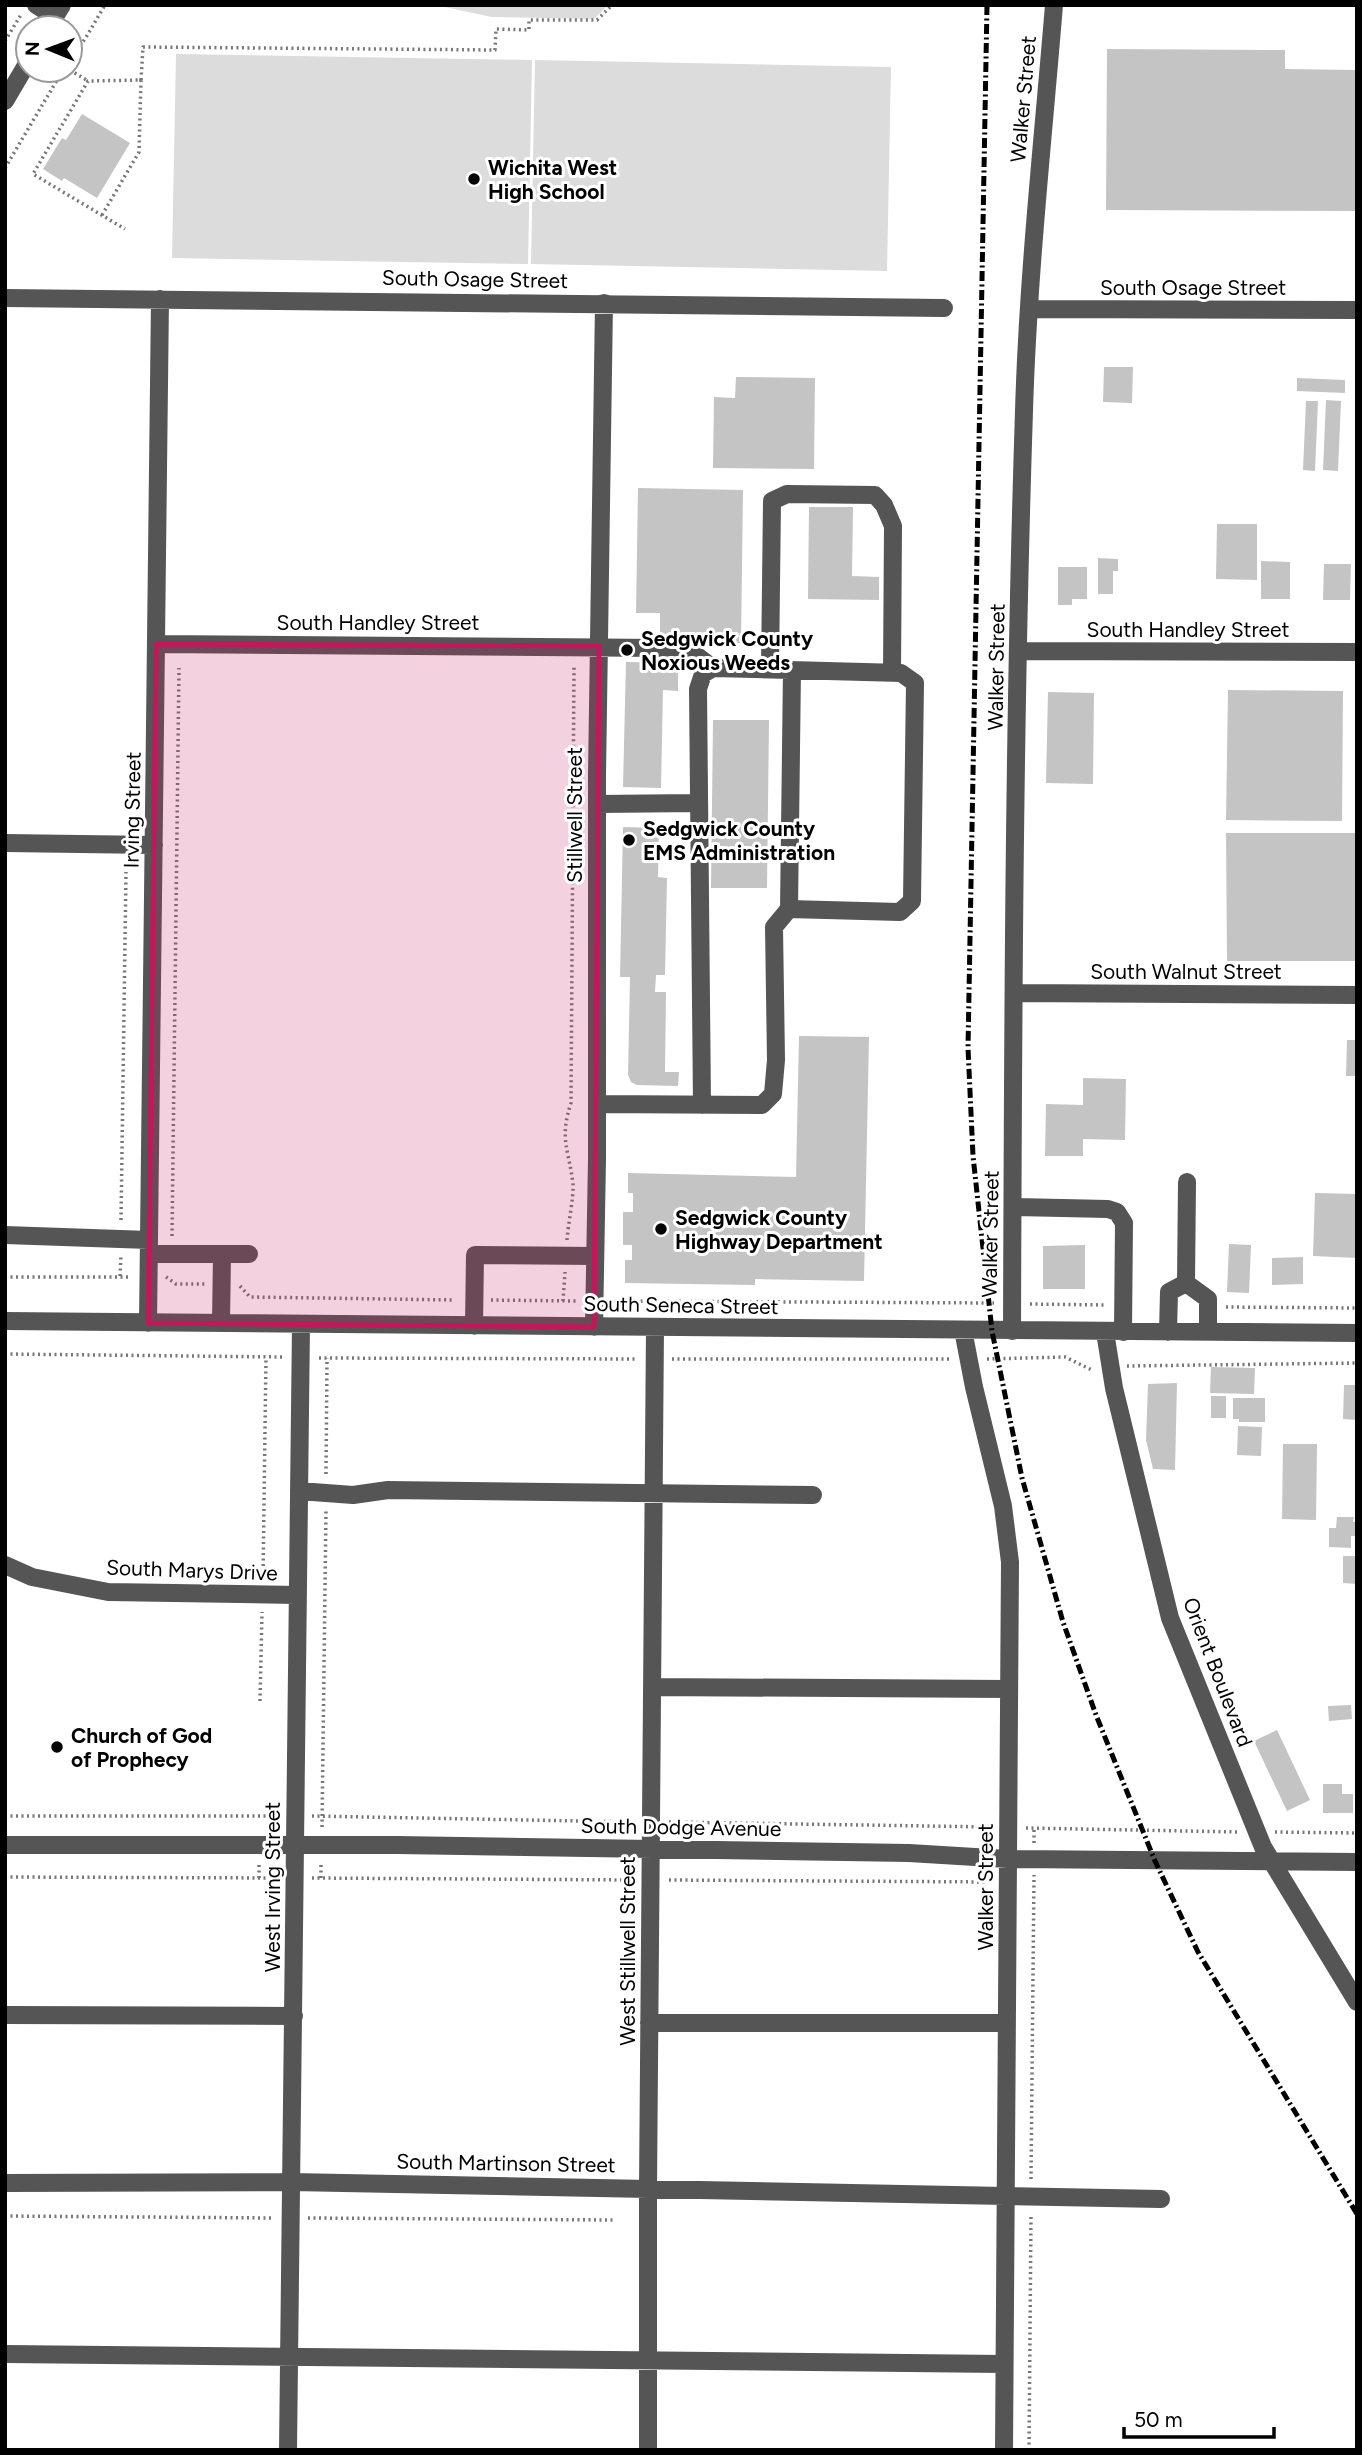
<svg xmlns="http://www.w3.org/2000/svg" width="1362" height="2455" font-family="Figtree,sans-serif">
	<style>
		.green { fill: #dcdcdc }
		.building { fill: #c4c4c4 }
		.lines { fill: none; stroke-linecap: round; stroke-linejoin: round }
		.path { stroke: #777; stroke-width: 3.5; stroke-dasharray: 2 3.5; stroke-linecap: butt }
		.minor { stroke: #555; stroke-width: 18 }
		.rail { stroke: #000; stroke-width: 5; stroke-dasharray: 10 3.5 2 3.5; stroke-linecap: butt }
		.marked { fill: #c2185b; fill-opacity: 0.2; stroke: #c2185b; stroke-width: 5; stroke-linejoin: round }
		.poi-dot { fill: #000; stroke: #fff; stroke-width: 2.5 }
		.labels { text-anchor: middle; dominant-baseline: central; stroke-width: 6; stroke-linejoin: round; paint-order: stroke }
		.street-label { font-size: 21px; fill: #000; stroke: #fff }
		.poi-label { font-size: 21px; font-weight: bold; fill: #000; stroke: #fff; text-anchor: start }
	</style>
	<rect width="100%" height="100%" fill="#fff"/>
	<path class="green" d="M435,5H608L594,19L492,17Z
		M176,54L532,60L528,264L172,258Z
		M535,60L891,67L887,271L531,264Z"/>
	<path class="building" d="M1107,49L1285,50V69L1357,70V211L1106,210Z
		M82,114L130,143L97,198L64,178L62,181L43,169L62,138L66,140Z
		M1104,367H1133L1132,403L1103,402Z
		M736,377L815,378L814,469L713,468L714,397L735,398Z
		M1297,378L1345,380V393L1297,391Z
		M1326,400L1341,401L1338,471L1323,470Z
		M1306,401H1318L1315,471L1303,470Z
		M638,488L743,490L741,643L660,642V613H636Z
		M809,507H853L852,576L879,577V600L808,599Z
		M1217,524H1257V580L1216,579Z
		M1098,558L1118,559V571H1113V594H1098Z
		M1261,561L1290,562V599H1261Z
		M1324,564H1351L1350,600H1323Z
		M1058,567H1087V599H1072V605H1058Z
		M626,662L678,663V691L663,690L661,788L623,787Z
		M1228,690L1343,691L1342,821L1226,820Z
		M1048,692L1094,693L1093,784L1046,783Z
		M713,720H769L767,888H711Z
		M623,827L659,828L658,877L667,878L665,975H656L655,992H666L665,1072H679L678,1086L637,1085L631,1082L628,1075L630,977H620Z
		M1226,833H1357V961H1227Z
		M799,1036L869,1037L864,1281L755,1279V1285L625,1283V1260H632V1245H623V1212H633V1193H628V1173L796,1177Z
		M1347,1040H1357V1076H1346Z
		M1083,1078L1126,1079L1125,1140L1083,1139V1156H1045L1046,1104L1083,1105Z
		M1315,1193L1357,1194V1258L1313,1256Z
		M1229,1244L1251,1245L1249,1293L1227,1292Z
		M1085,1245V1289H1043V1246Z
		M1303,1257V1284L1272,1285V1258Z
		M1211,1367L1255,1368L1254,1394L1210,1393Z
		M1177,1383L1175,1470L1153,1469L1146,1440L1148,1384Z
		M1344,1385H1357V1420L1343,1419Z
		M1211,1396H1226V1418H1211Z
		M1233,1398H1265V1422H1239V1419H1233Z
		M1238,1426L1262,1427L1261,1456L1237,1455Z
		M1283,1444H1317L1316,1520L1282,1519Z
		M1337,1517H1354L1353,1522H1357V1536H1351V1548L1329,1547V1528H1336Z
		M1343,1556H1357V1584L1343,1583Z
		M1351,1705L1352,1719L1329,1721L1328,1706Z
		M1277,1730L1310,1800L1287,1811L1254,1741Z
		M1323,1784H1342V1794H1353V1813H1323Z"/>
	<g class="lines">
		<path class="path" d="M5,41L22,13
			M70,59L85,39L105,5
			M70,70L88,81
			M141,80L143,47L495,50L496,29L529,30V20H597L612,5
			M5,168L63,70
			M102,215L139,152L141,80L88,81L33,174L125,229
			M121,1220L126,872
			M172,1236L179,668
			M567,1240C568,1225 574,1196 573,1184C569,1150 559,1139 571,1103L574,667
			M120,1276L121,1256
			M5,1277H131
			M166,1277L176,1284H205
			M240,1286L250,1297L455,1300
			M491,1300L578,1301
			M563,1301L565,1272
			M613,1301L994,1303
			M1030,1304L1106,1305
			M1226,1307L1357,1308
			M5,1354L283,1357
			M319,1358L637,1359
			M672,1359H952
			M987,1359L1065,1357L1092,1370
			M1127,1366L1357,1363
			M326,1474L327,1358
			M263,1577L266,1357
			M260,1701L262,1612
			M5,1816H277
			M312,1816L634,1822
			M669,1822L991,1827
			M322,1827L326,1509
			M1026,1828L1239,1832
			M1275,1832L1357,1833
			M1034,1843V1828
			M5,1877L276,1878
			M259,1878V1863
			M312,1878L633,1880
			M321,1878V1863
			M669,1880L990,1882
			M1031,2179L1034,1875
			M5,2216L273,2218
			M308,2218L614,2220
			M1029,2450L1031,2215"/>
		<path class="minor" d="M36,5L55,17
			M48,28L62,5
			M5,101L28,62
			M5,298L944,308
			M1029,309L1357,310
			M156,644L660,648L693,653L713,668
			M1019,651L1357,652
			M770,669L772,501L787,494L875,495L884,505L893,526L892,672
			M597,804L699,803
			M5,843L154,845
			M789,909L792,670
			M1015,993L1357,995
			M597,1104L762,1105L773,1094L776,1060L774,927L789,909L900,912L912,901L915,683L901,673L713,668L703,674L698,689L702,1105
			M1013,1207L1108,1209L1117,1212L1124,1223L1123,1332
			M5,1235L149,1240
			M149,1254H222L221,1323
			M222,1254H249
			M1186,1283L1208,1299V1332
			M5,1321L1357,1333
			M148,1323L160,299
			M474,1326L475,1255L595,1256
			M594,1327L597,1159V775L604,303
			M963,1330L974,1387L1003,1506L1010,1562L1004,2450
			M1012,1331C1013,1024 1014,717 1024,411C1028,275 1043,140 1054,5
			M1105,1332L1114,1388L1170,1618L1263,1847L1357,2002
			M1168,1332L1169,1292L1186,1283L1187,1182
			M299,1491L353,1495L388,1490L813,1495
			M5,1565L32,1577L108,1592L297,1595
			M652,1687L1009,1689
			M5,1845H397L909,1853L1008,1859L1357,1862
			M5,2015L294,2016
			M649,2023H1007
			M5,2183L292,2182L1161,2199
			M5,2354L1004,2364
			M288,2450L301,1324
			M648,2450V2188L655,1327"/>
		<path class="rail" d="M987,5L968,1048L973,1156L992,1331L1022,1478L1063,1622L1096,1715L1155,1861L1198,1952L1357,2214"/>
	</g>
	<path class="marked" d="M156,644L599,646L594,1327L148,1323Z"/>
	<g class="poi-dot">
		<circle cx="474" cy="179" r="7"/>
		<circle cx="627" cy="650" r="7"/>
		<circle cx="629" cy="840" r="7"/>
		<circle cx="661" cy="1229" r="7"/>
		<circle cx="57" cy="1747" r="7"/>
	</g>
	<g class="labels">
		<g class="street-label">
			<text transform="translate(1023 99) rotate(-85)">Walker Street</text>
			<text transform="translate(475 279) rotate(1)">South Osage Street</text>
			<text x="1193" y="287">South Osage Street</text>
			<text x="378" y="622">South Handley Street</text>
			<text x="1188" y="629">South Handley Street</text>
			<text transform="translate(996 667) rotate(-89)">Walker Street</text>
			<text transform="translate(132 810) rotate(-89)">Irving Street</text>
			<text transform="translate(574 815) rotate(-90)">Stillwell Street</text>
			<text x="1186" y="971">South Walnut Street</text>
			<text transform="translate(990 1234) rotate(-89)">Walker Street</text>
			<text transform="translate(681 1305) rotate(1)">South Seneca Street</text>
			<text transform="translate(192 1570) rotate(2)">South Marys Drive</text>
			<text transform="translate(1218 1672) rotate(69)">Orient Boulevard</text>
			<text transform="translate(681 1827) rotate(1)">South Dodge Avenue</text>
			<text transform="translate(272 1887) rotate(-90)">West Irving Street</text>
			<text transform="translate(985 1887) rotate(-90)">Walker Street</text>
			<text transform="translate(627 1951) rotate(-90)">West Stillwell Street</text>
			<text transform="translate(506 2163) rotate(1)">South Martinson Street</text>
		</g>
		<g class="poi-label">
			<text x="488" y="167">Wichita West<tspan x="488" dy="24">High School</tspan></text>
			<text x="641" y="638">Sedgwick County<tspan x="641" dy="24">Noxious Weeds</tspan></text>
			<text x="643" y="828">Sedgwick County<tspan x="643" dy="24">EMS Administration</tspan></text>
			<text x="675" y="1217">Sedgwick County<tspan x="675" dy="24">Highway Department</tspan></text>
			<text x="71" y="1735">Church of God<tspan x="71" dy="24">of Prophecy</tspan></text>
		</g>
	</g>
	<rect width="1362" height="2455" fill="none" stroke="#000000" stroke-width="14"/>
	<g transform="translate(49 49) rotate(271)"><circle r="33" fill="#ffffff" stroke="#999999" stroke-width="2"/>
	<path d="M0-5L12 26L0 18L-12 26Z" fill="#000000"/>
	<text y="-10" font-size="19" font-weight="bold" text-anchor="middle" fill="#000000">N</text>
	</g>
	<path d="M1124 2427v10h150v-10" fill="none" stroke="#000000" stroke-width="3.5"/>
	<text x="1134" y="2427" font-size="21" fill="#000000" stroke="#ffffff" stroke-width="5" paint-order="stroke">50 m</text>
</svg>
